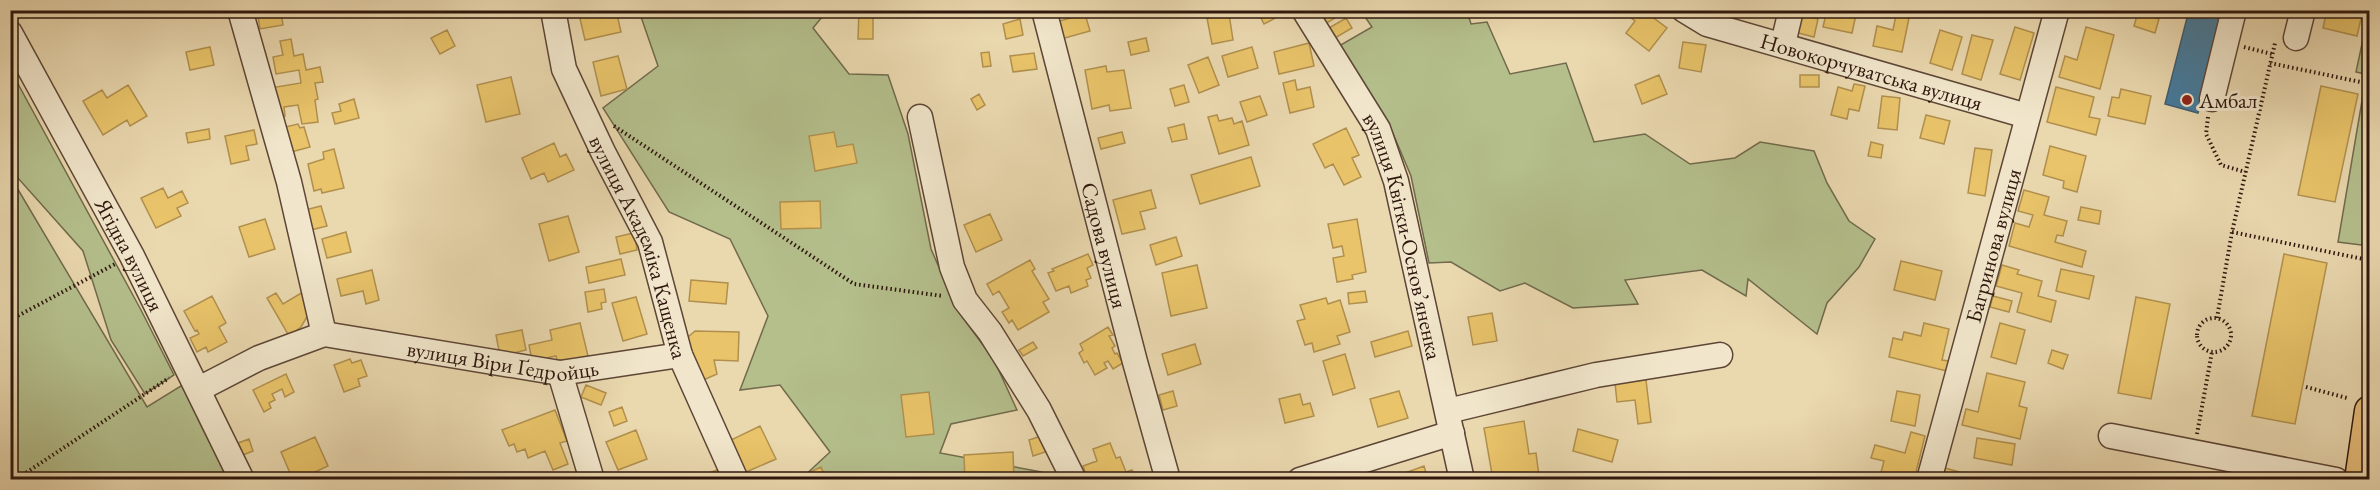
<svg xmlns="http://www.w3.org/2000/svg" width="2380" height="490" font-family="'EB Garamond',serif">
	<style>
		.green { fill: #b4bf8c; stroke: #716a4c; stroke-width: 1.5 }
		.homes { fill: #e9c46a; stroke: #b1904e; stroke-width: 1.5 }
		.public { fill: #457b9d; stroke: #3e5d72; stroke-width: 1.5 }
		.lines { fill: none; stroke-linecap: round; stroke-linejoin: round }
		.minor-casing { stroke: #5d4636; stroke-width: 27 }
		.major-casing { stroke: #2e160d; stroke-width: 33 }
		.path { stroke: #2e160d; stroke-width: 4; stroke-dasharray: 1.5 3; stroke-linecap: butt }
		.minor { stroke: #f1e6cb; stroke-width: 24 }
		.major { stroke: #e5bc78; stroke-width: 30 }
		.poi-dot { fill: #8f2418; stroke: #f1e6cb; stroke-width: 2 }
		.labels { text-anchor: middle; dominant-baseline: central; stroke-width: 6; stroke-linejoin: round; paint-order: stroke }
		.street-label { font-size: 22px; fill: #2e160d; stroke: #f1e6cb }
		.poi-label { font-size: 22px; fill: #2e160d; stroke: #f1e6cb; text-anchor: start }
	</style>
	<rect width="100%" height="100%" fill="#ead8af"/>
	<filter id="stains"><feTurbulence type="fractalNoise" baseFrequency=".00333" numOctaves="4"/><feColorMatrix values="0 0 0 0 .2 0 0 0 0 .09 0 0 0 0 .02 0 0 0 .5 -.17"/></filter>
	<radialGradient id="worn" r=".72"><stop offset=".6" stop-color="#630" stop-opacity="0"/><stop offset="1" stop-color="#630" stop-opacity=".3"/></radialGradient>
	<path class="green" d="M639,11H827L813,28L849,74L888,75L908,134L931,249L958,311L994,360L1017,410L951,424L940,453L1042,472L1041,479H801L830,452L780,385L740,390L768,316L730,239L669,212L603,108L658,66Z
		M1361,11H1467L1471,24L1487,22L1510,74L1566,63L1594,142L1645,134L1690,164L1735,158L1760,142L1814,151L1827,183L1849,221L1875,239L1859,267L1827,303L1817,334L1748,279L1746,296L1702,270L1625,280L1638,304L1573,308L1525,283L1500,291L1451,262L1429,263L1411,176L1389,124L1339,46L1372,27Z
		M2369,11V75L2356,72Z
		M11,71L141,310L174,375L145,394L111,340L83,251L17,177L11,153L13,134L10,131Z
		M2364,89L2370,91L2369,246L2338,242Z
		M10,176L147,407L184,384L228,479H11Z"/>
	<path class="homes" d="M578,10H616L621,32L585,40Z
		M859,10H873V39H858Z
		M1257,10H1281L1283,14L1264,24Z
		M1316,10H1331L1335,18L1325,24Z
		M1629,10H1655L1651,16L1667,28L1649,51L1626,33L1635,21L1626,14Z
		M1715,10L1732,13L1727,23L1712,16Z
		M1827,10H1857L1852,33L1823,27Z
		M2327,10H2363L2357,36L2323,28Z
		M281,12L283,25L260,29L258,16Z
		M2138,12L2159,19L2155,33L2134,26Z
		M1085,14L1090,31L1061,39L1056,22Z
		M1229,14L1233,40L1212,44L1207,18Z
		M1802,15L1818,19L1814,37L1798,33Z
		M1896,15L1909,18L1902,52L1873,46L1877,26L1893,30Z
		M1346,18L1352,28L1335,38L1329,28Z
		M1020,19L1023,35L1006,39L1003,24Z
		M2015,27L2034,33L2020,80L2000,74Z
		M2086,27L2114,35L2100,89L2059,77L2065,56L2077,60Z
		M447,30L455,46L440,54L431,38Z
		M1940,30L1962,37L1952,70L1930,63Z
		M1972,35L1993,40L1981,80L1962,74Z
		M1146,38L1149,51L1131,55L1128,42Z
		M291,39L294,56L303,54L306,70L320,67L323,82L315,83L318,99L315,100L318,122L302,124L298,105L284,107L285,116L278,117L270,88L301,83L299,70L276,74L273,57L283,55L280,41Z
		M1683,42L1706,45L1701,72L1679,68Z
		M1309,43L1314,66L1279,74L1274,52Z
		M210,47L214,65L190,70L186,52Z
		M1252,47L1258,68L1228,77L1222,56Z
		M989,52L991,66L983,67L981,53Z
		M1034,53L1037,69L1013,72L1010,56Z
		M618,56L627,89L601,96L593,62Z
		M1208,57L1219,85L1199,93L1188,65Z
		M1106,66L1107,72L1124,70L1131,108L1110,111L1109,105L1092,109L1085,70Z
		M1659,75L1667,94L1642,104L1635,85Z
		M1800,75H1819V87H1800Z
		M511,77L520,114L486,122L477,85Z
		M1295,80L1297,90L1310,87L1314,107L1290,113L1283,83Z
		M1854,84L1865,86L1859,111L1849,109L1847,119L1831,115L1838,87L1852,91Z
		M128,85L147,116L130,126L127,120L103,135L83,101L102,90L107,98Z
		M1184,85L1189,102L1175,106L1170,89Z
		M2321,86L2358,94L2335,202L2298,195Z
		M2056,87L2094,97L2089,117L2100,119L2096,135L2047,122Z
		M2121,89L2151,96L2145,124L2108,116L2112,97L2119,98Z
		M979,94L985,105L977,110L971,99Z
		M1260,96L1267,115L1247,122L1240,102Z
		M1882,96L1900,98L1897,130L1878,128Z
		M354,99L359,118L335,124L332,113L341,111L339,104Z
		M1217,115L1219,121L1232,118L1234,124L1242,121L1249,145L1219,154L1208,117Z
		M1926,115L1950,121L1944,144L1920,138Z
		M298,124L300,128L304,127L310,147L291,152L285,127Z
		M1184,124L1187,139L1172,142L1168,128Z
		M1346,128L1359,155L1352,158L1361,177L1344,185L1333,164L1325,168L1313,144Z
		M209,129L210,139L188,143L186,133Z
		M254,130L257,144L246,146L249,160L231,164L225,136Z
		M834,132L837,147L853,144L857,163L815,171L809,136Z
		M1122,132L1125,143L1101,149L1098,138Z
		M1871,142L1883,145L1881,158L1868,156Z
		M554,143L560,157L566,154L574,170L548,182L544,173L531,179L522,158Z
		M2050,146L2086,156L2077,192L2063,188L2064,181L2043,175Z
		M1975,148L1992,150L1985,196L1968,193Z
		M334,149L344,188L322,193L321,189L314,191L308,164L324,159L323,152Z
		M1251,157L1260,186L1200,204L1191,175Z
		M163,188L168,198L182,191L188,203L177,208L181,216L156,228L141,198Z
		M1151,190L1156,208L1140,212L1145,229L1122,234L1113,200Z
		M2024,190L2049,197L2044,215L2067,221L2063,236L2057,235L2055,242L2086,251L2082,267L2009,246L2015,223L2029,227L2033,215L2018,211Z
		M820,201L821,228L781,229L780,202Z
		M321,206L327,226L307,231L301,211Z
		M2081,207L2101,211L2099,224L2078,220Z
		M990,214L1002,240L976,252L964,225Z
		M568,216L579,252L549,261L539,224Z
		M265,219L275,249L249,257L239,227Z
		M1357,219L1366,272L1352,275L1353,279L1337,282L1333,258L1344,256L1342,246L1333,248L1328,224Z
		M642,231L644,240L636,242L637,250L620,254L616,237Z
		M346,232L351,252L327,258L322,239Z
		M1176,237L1182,256L1156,265L1150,245Z
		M1088,254L1093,265L1087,268L1091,278L1086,280L1088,286L1071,293L1069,286L1056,291L1048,273L1054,271L1052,269Z
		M2284,254L2327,263L2295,424L2252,416Z
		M621,259L625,275L589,283L586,267Z
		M1030,260L1035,269L1032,271L1049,299L1043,302L1049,312L1018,330L1012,320L1009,323L1002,312L1009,308L999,291L993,295L987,284Z
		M1901,261L1942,271L1935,300L1894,290Z
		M1197,265L1207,308L1171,316L1162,273Z
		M2002,265L2019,270L2017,274L2042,281L2038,296L2056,301L2051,322L2017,312L2022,293L1996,286Z
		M2061,269L2094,276L2089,299L2056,291Z
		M372,270L379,300L366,304L363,291L341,296L337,279Z
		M691,280L728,283L726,304L689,301Z
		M604,289L606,302L601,303L602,309L588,312L585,292Z
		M1365,291L1367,302L1349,304L1348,293Z
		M303,292L308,315L301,327L289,336L267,298L276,293L283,304Z
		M212,296L226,323L219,327L227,342L208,352L206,347L197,352L190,338L199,334L197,330L195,331L184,311Z
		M1993,296L2012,301L2009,312L1990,307Z
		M636,297L647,334L623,341L612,303Z
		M2136,297L2170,304L2151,399L2118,393Z
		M1326,298L1328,304L1340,300L1350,332L1337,336L1340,344L1314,352L1312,343L1305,345L1297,321L1305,319L1300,305Z
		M1492,313L1497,341L1473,345L1468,317Z
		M580,323L588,356L575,359L559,367L556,356L532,361L529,345L552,340L550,330Z
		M1924,323L1949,329L1942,360L1949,361L1947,371L1889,357L1893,338L1902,340L1904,332L1921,336Z
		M2000,323L2025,330L2016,364L1991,357Z
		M1108,327L1113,335L1109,336L1115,346L1112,348L1115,354L1117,353L1123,363L1113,369L1108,361L1104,363L1107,368L1095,375L1087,361L1084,363L1079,353L1083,350L1080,344Z
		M522,330L526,350L500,356L496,335Z
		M695,331L739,332L738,361L714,360L717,374L701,381L687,338Z
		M1408,331L1412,346L1375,357L1371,342Z
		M1033,342L1037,348L1023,356L1019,350Z
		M1195,344L1201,364L1168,375L1162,354Z
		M2052,350L2068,355L2063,369L2048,363Z
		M1345,354L1355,388L1333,395L1323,361Z
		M350,359L352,363L361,360L367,376L358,379L360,386L344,392L334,365Z
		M1987,373L2025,382L2019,406L2027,408L2020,439L1962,425L1966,409L1978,412Z
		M286,374L294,392L285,397L282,389L272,394L275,400L269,403L271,408L264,412L253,390Z
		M1646,380L1651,422L1638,424L1635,400L1617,402L1615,383Z
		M586,385L606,393L601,405L581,397Z
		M1173,391L1177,406L1163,410L1159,395Z
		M1399,391L1408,418L1378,427L1370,399Z
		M1897,391L1920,395L1915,426L1891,421Z
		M929,392L934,434L906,437L901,395Z
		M1300,394L1303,405L1310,403L1314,416L1285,423L1279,399Z
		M622,407L627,421L614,426L609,412Z
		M555,410L567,441L560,443L568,464L553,470L545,451L528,458L525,449L517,452L514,444L509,446L502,430Z
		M1524,421L1529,454L1536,453L1539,476L1518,480H1493L1484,428Z
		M760,426L776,459L746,472L731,440Z
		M1578,429L1618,440L1612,462L1573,451Z
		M636,430L647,459L618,470L606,442Z
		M1911,432L1925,436L1914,480H1879L1884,461L1871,458L1875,445L1905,453Z
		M1044,435L1048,451L1033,456L1029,440Z
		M315,437L328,466L298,480H293L281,452Z
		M1977,438L2015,444L2012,465L1974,458Z
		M249,439L253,451L243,455L238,443Z
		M1110,443L1116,458L1120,457L1126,472L1132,470L1136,480H1088L1083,466L1097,461L1093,449Z
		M1013,452L1014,480H965L964,455Z
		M1424,466L1428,480H1395L1394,477Z
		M821,467L826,480H798L797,478Z
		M722,468L727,480H706L704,475Z
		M1945,468L1963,473L1961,480H1943Z
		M1199,474L1201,480H1183Z"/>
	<path class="public" d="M2189,10L2222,18L2198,113L2165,104Z"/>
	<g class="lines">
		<defs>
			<g id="minor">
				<path d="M240,10L289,182L324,334"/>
				<path id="s1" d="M553,10L564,69L603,152L650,242L680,355L736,480"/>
				<path id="s2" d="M1044,10L1135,362L1168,480"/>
				<path id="s3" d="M1304,10L1378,129L1396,181L1462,480"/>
				<path id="s4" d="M1684,10L1707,24L2027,116"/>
				<path id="s5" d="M10,33L132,256L242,480"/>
				<path d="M2296,38L2303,10"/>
				<path d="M1783,44L1791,10"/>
				<path d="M2212,99L2234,10"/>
				<path d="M920,117L952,267L965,300L990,332L1039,410L1074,480"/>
				<path d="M560,373L592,480"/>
				<path id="s6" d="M199,389L259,358L324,334L560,373L680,355"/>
				<path d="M1448,411L1596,375L1720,355"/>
				<path d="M2111,436L2336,480"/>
				<path d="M1300,480L1452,433"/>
				<path id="s7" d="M1929,480L2057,10"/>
			</g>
			<path id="major" d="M2360,480L2370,411"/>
		</defs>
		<use href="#minor" class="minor-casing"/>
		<use href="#major" class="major-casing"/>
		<path class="path" d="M2244,47L2272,54
			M2270,63L2370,84
			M2208,117L2206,134L2221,165L2245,172
			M614,126L854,284L943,296
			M2232,232L2368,260
			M2217,318L2232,232L2275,43
			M2197 335a17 17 0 1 1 34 0a17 17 0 1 1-34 0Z
			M10,320L115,264
			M2306,387L2347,398
			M2197,434L2212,352
			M15,480L169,378"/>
		<use href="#minor" class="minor"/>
		<use href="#major" class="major"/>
	</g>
	<circle class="poi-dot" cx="2187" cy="100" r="6"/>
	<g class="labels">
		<g class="street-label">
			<text stroke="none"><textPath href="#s4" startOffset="198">Новокорчуватська вулиця</textPath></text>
			<text stroke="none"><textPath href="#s3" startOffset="250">вулиця Квітки-Основ’яненка</textPath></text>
			<text stroke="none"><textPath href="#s2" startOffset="243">Садова вулиця</textPath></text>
			<text stroke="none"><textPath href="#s7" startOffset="243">Багринова вулиця</textPath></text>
			<text stroke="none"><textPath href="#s1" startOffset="254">вулиця Академіка Кащенка</textPath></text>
			<text stroke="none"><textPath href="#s5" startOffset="252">Ягідна вулиця</textPath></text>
			<text stroke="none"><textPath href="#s6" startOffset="318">вулиця Віри Ґедройць</textPath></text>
		</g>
		<g class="poi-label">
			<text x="2199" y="100">Амбал</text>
		</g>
	</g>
	<rect width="2380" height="490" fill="none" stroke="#ead8af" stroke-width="36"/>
	<rect x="12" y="12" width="2356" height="466" fill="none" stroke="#2e160d" stroke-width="3"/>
	<rect x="18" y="18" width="2344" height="454" fill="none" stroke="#2e160d" stroke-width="1.5"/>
	<rect width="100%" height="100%" filter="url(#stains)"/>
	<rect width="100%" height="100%" fill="url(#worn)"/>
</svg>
